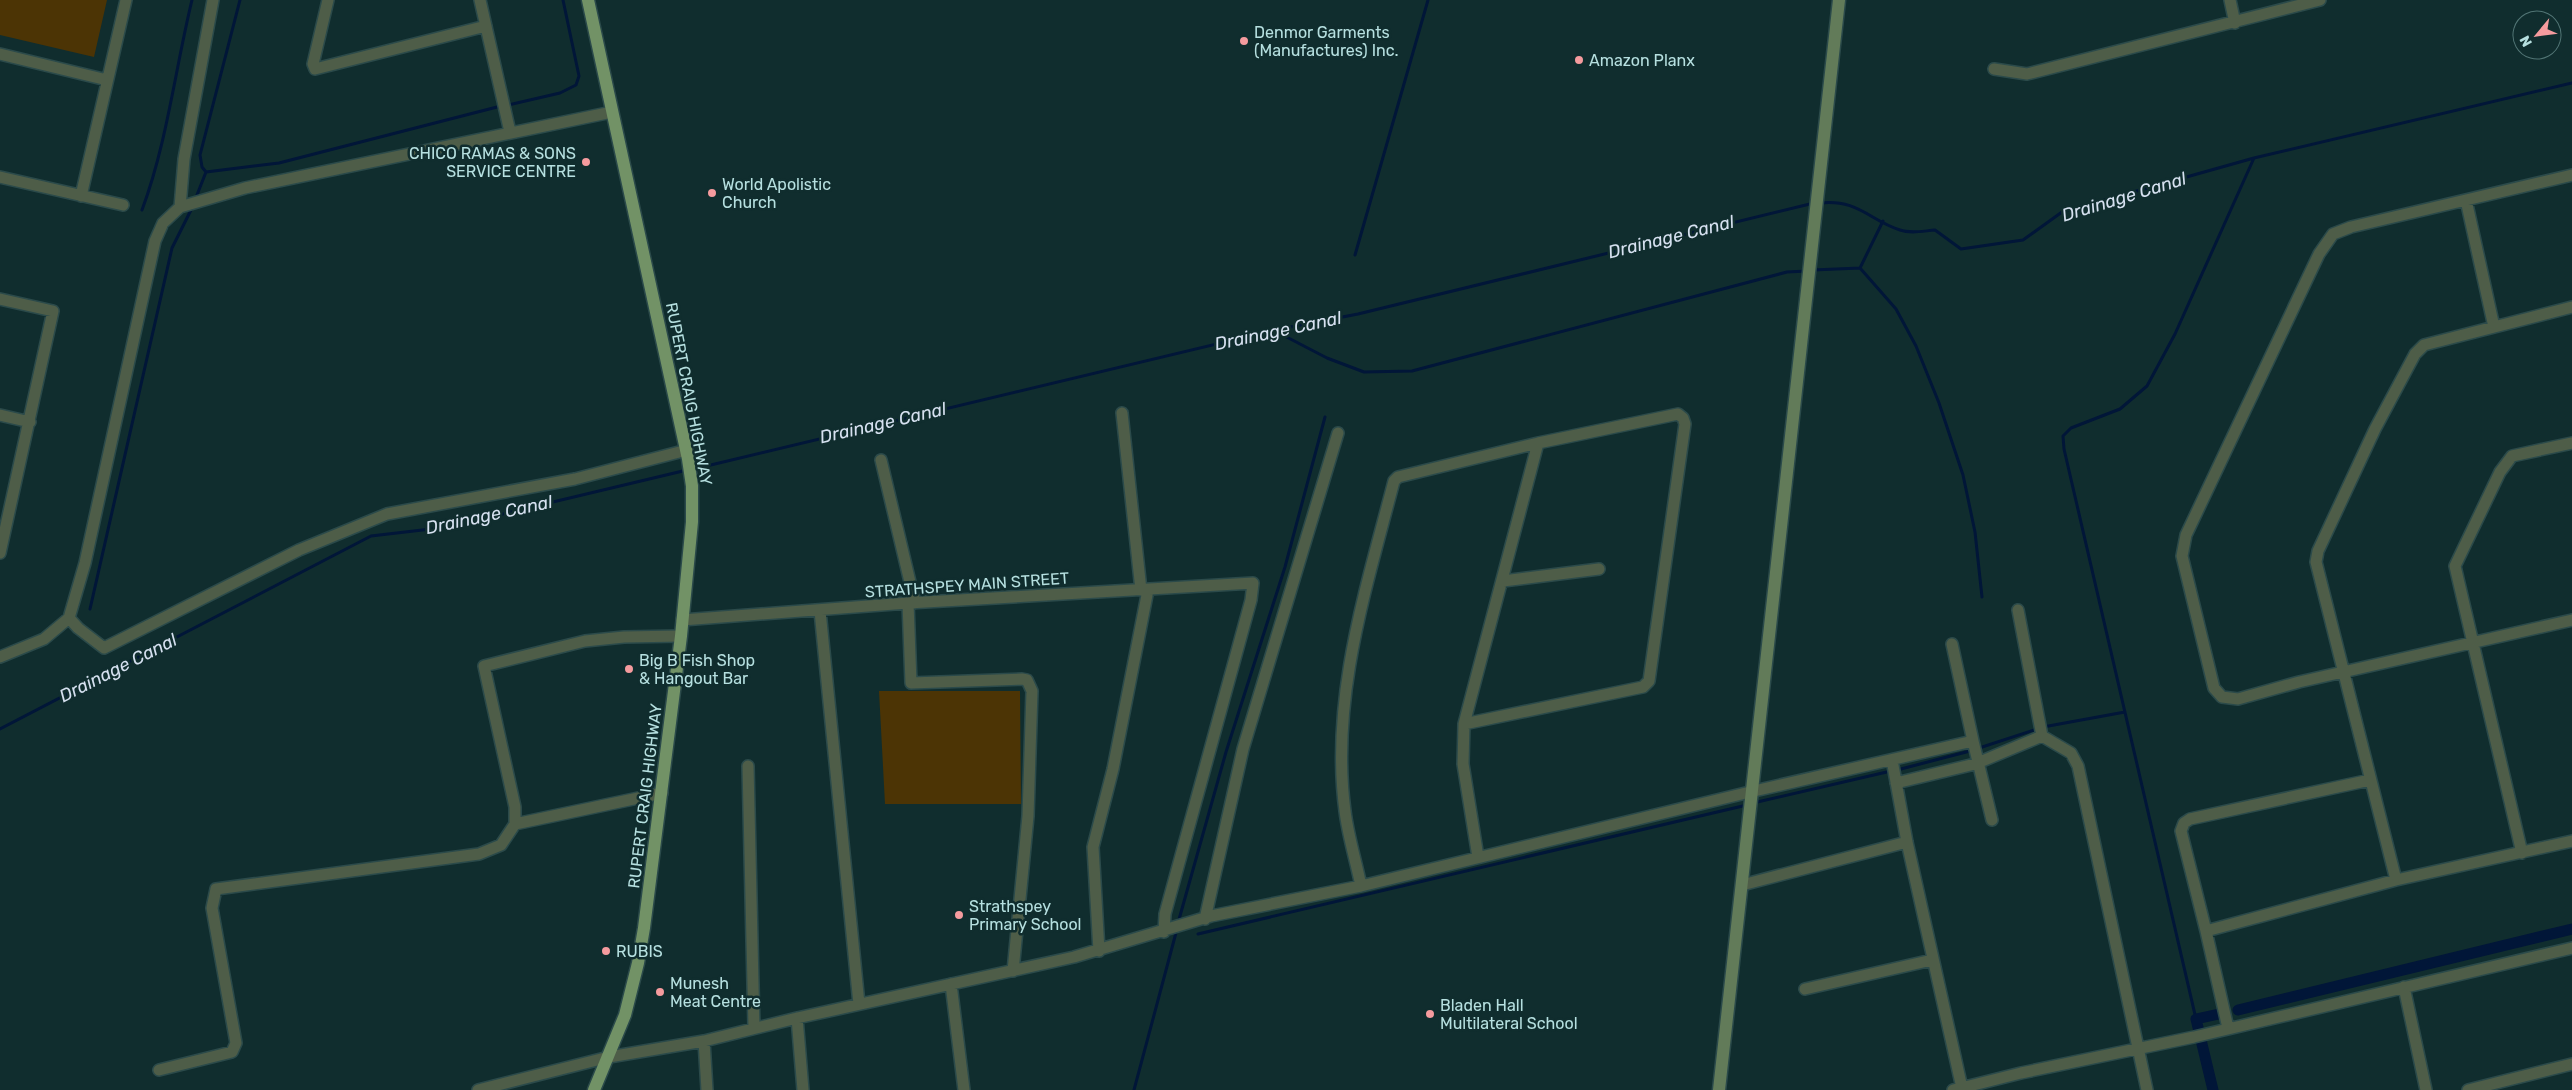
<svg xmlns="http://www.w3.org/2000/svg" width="2572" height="1090" font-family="Rubik,sans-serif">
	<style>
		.green { fill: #4c3405 }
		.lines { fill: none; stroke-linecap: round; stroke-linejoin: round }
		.stream { stroke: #011638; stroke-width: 3 }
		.canal { stroke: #011638; stroke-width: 11 }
		.minor-casing { stroke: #2b4a4a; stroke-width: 14 }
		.secondary-casing { stroke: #2b4a4a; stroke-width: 15 }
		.primary-casing { stroke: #2b4a4a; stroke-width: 15 }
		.minor { stroke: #4e5d48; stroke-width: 11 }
		.secondary { stroke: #627b59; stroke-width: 12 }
		.primary { stroke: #729266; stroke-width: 12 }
		.poi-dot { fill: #f59b9e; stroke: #102d2e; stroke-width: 2 }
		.labels { text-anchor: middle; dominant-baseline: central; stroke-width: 5; stroke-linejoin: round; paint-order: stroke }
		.poi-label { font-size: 16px; fill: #b6e0e0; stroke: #102d2e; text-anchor: start }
		.street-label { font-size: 16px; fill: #b6e0e0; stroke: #102d2e }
		.water-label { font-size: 18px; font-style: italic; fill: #d6e1f0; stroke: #102d2e }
	</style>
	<rect width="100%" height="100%" fill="#102d2e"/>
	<path class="green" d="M0,0H107L94,57L0,35Z
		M879,691H1020L1021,804H885Z"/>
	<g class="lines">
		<path class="stream" d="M240,0L200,155L202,167L206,172L279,163L501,106
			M508,105L560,93L576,85L579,76L563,0
			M195,200L206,172
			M1820,203C1858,199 1869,220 1900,230C1911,234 1923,231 1935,230L1961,249L2023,240L2062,212L2254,158L2572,83
			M142,210C167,143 175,70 192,0
			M1883,221L1860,268L1896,309L1916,346L1939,403L1963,475L1975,532L1982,597
			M1355,255L1428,0
			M1813,270L1860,268
			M1275,331L1327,358L1364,372L1412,371L1787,272L1807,271
			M694,469L1275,330L1358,314L1814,203
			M90,609L172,248L193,206
			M2043,727L2125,712
			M0,729L371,536L448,527L687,470
			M1897,770L1970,751L2037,729
			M1753,803L1891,771
			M1178,923L1226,752L1285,567L1325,417
			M1198,934L1747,805
			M2196,1019L2064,449L2063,436L2071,428L2120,409L2147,386L2175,334L2254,158
			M1134,1090L1177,929"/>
		<path class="canal" d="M2238,1010L2572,929
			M2213,1090L2196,1019L2219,1014"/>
		<defs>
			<path id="minor" d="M328,0L313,64L315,69L486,26
				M480,0L510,132
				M2230,0L2235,23
				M0,54L107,80
				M1994,69L2027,74L2320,0
				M2572,175L2351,227L2333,234L2319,254L2186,535L2182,556L2214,688L2222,697L2238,699L2299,682L2572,620
				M0,177L123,205
				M81,196L126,0
				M2466,200L2494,327
				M180,207L184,159L213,0
				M0,299L53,311L0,553
				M1122,413L1141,590
				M0,415L30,422
				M881,460L915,603
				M1503,581L1599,569
				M908,603L911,683L1022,679L1027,680L1032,691L1028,816L1013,971
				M2018,610L2042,736L2071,753L2078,766L2147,1090
				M820,611L859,1004
				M69,618L78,628L104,648L299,550L387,514L575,479L687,450
				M682,620L908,603L1253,583L1251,600L1165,914L1164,932
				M0,657L44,639L69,618L85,563L155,241L163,223L180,207L245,188L612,112
				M1973,741L1992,820
				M1892,760L1907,842L1962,1088
				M748,766L754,1028
				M1896,783L1975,764L2042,736
				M515,824V807L484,666L585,641L624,637L681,636
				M2522,853L2455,566L2500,472L2512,456L2572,443
				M1478,857L1463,764L1464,724L1538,443
				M2396,880L2316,562L2318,551L2375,429L2415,354L2424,345L2572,307
				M1742,885L1907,842
				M1361,886C1356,861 1348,836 1345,811C1330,699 1366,589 1394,481L1398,477L1538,443L1678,414L1683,418L1685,424L1649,681L1643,687L1464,724
				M1205,919L1243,749L1338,433
				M2206,931L2181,831L2184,823L2190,819L2370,780
				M1099,951L1093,847L1113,769L1148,590
				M951,984L964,1090
				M2404,987L2426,1090
				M1805,989L1932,960
				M797,1018L803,1090
				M2228,1028L2206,931L2396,880L2572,841
				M704,1041L707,1090
				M159,1070L232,1052L236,1043L212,908L216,889L479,854L501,845L515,824L662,793
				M478,1090L609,1057L704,1041L797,1018L1074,957L1211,916L1361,886L1754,791L1973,741L1952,644
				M1953,1090L2021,1073L2194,1037L2572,948
				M2468,1090L2572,1064"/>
			<path id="secondary" d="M1719,1090L1839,0"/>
			<path id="primary" d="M588,0L688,459L692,486V522L681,636L644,928L638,963L625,1015L594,1090"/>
		</defs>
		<use href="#minor" class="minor-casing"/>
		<use href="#secondary" class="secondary-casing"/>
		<use href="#primary" class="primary-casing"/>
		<use href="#minor" class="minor"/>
		<use href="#secondary" class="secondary"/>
		<use href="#primary" class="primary"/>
	</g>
	<g class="poi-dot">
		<circle cx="1244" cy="41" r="5"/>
		<circle cx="1579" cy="60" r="5"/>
		<circle cx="586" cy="162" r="5"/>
		<circle cx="712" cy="193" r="5"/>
		<circle cx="629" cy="669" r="5"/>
		<circle cx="959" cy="915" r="5"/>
		<circle cx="606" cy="951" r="5"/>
		<circle cx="660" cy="992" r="5"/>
		<circle cx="1430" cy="1014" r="5"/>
	</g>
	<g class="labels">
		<g class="poi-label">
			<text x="1254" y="32">Denmor Garments<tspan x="1254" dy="18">(Manufactures) Inc.</tspan></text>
			<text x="1589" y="60">Amazon Planx</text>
			<text x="576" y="153" text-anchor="end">CHICO RAMAS &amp; SONS<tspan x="576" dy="18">SERVICE CENTRE</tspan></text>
			<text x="722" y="184">World Apolistic<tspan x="722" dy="18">Church</tspan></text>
			<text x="639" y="660">Big B Fish Shop<tspan x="639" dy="18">&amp; Hangout Bar</tspan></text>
			<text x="969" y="906">Strathspey<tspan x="969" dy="18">Primary School</tspan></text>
			<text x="616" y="951">RUBIS</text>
			<text x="670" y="983">Munesh<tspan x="670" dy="18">Meat Centre</tspan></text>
			<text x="1440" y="1005">Bladen Hall<tspan x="1440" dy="18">Multilateral School</tspan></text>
		</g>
		<g class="street-label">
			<text transform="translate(689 394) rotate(79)">RUPERT CRAIG HIGHWAY</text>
			<text transform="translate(967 585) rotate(-4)">STRATHSPEY MAIN STREET</text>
			<text transform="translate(645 796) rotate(-83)">RUPERT CRAIG HIGHWAY</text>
		</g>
		<g class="water-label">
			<text transform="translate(2124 197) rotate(-17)">Drainage Canal</text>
			<text transform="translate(1671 237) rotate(-14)">Drainage Canal</text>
			<text transform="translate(1278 331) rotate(-12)">Drainage Canal</text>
			<text transform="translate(883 423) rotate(-13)">Drainage Canal</text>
			<text transform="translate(489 515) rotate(-12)">Drainage Canal</text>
			<text transform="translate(118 668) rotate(-27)">Drainage Canal</text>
		</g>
	</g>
	<g transform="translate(2537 35) rotate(241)"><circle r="24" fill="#102d2e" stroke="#527575"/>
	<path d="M0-4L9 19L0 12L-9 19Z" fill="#f59b9e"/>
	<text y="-8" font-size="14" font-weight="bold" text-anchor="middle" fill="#b6e0e0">N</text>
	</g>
</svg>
